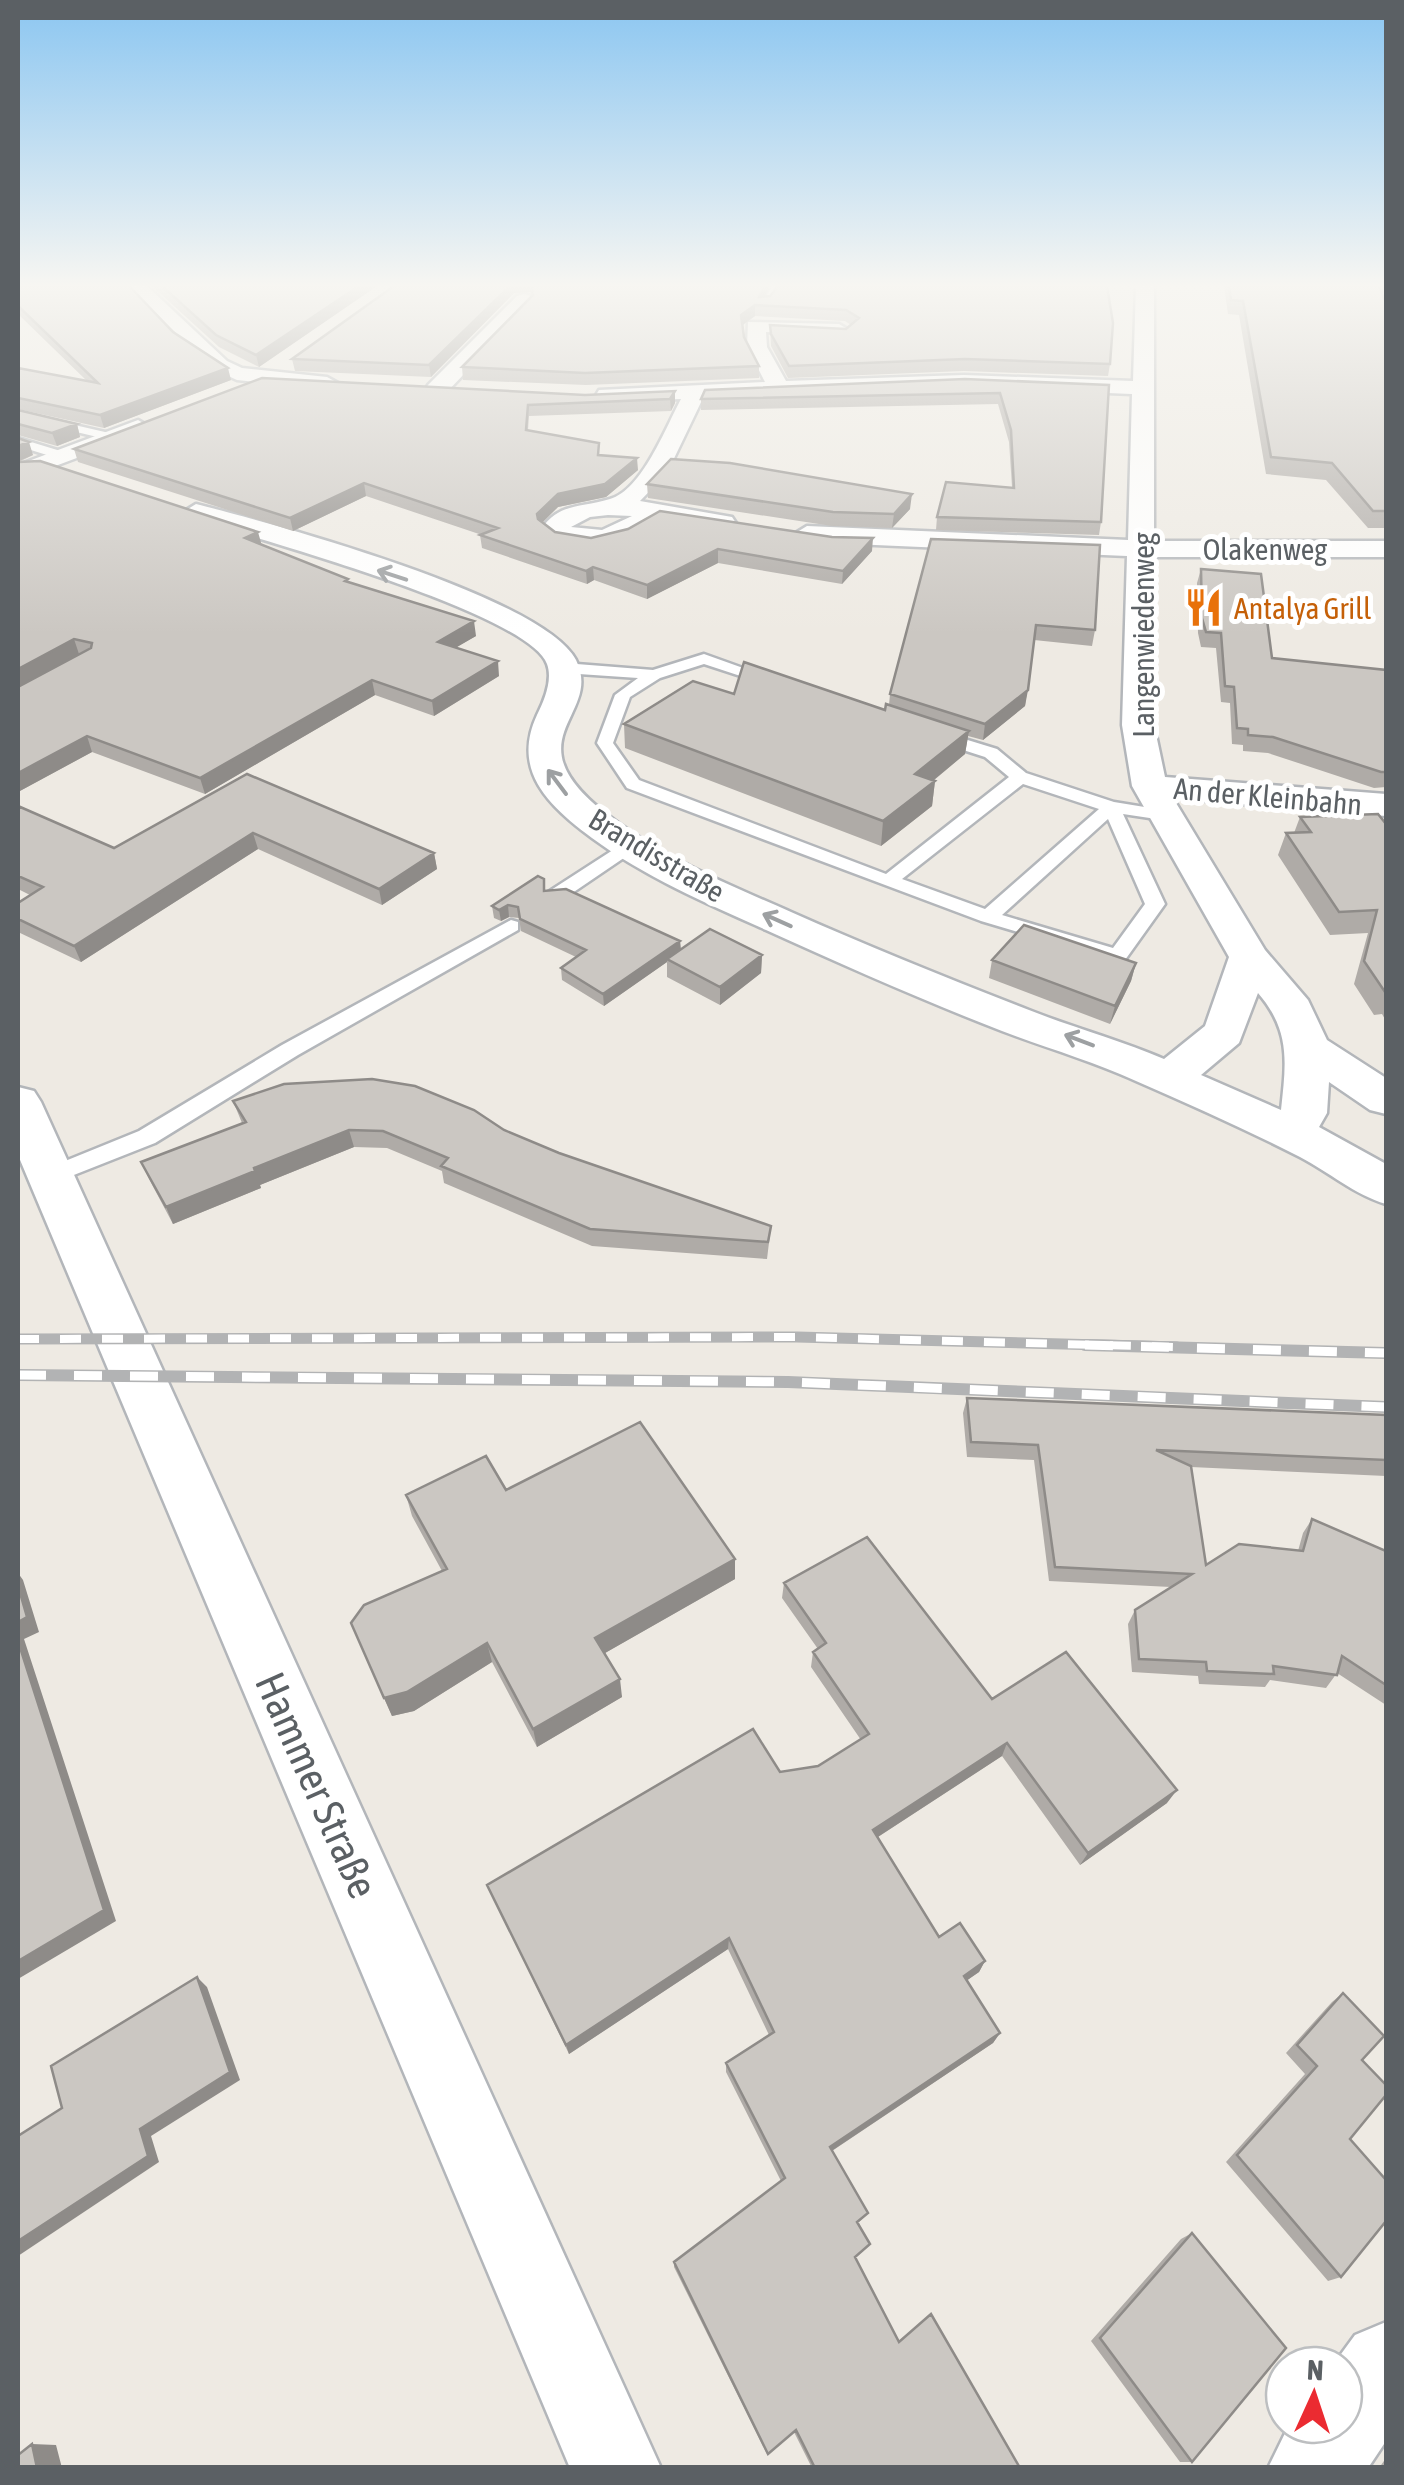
<svg xmlns="http://www.w3.org/2000/svg" width="1404" height="2485" font-family="'Asap Condensed',sans-serif">
	<style>
		.lines { fill: none; stroke-linecap: round; stroke-linejoin: round }
		.service-casing { stroke: #b3b6ba; stroke-width: 5 }
		.minor-casing { stroke: #b3b6ba; stroke-width: 5 }
		.service { fill: #fff; fill-rule: evenodd }
		.minor { fill: #fff; fill-rule: evenodd }
		.rail-far1-casing { stroke: #b2b3b4; stroke-width: 11 }
		.rail-casing { stroke: #b2b3b4; stroke-width: 12 }
		.rail-far1 { stroke: #fff; stroke-width: 8; stroke-dasharray: 21; stroke-linecap: butt }
		.rail { stroke: #fff; stroke-width: 9; stroke-dasharray: 28; stroke-linecap: butt }
		.wall { fill: #afaba7 }
		.shaded-wall { fill: #8e8b88 }
		.building { fill: #cbc7c2; stroke: #8e8b88; stroke-width: 2.5 }
		.oneway { stroke: #9da0a2 }
		.labels { text-anchor: middle; dominant-baseline: central; stroke-width: 10; stroke-linejoin: round; paint-order: stroke }
		.far-street-label { font-size: 30px; fill: #5b6064; stroke: #fff }
		.far-food-label { font-size: 30px; fill: #c56008; stroke: #fff; text-anchor: start }
		.near-street-label { font-size: 42px; fill: #5b6064; stroke: #fff }
	</style>
	<rect width="100%" height="100%" fill="#eeeae3"/>
	<g class="lines">
		<defs>
			<path id="service" d="M772,286H781L767,305H761Z
				M18,412L118,435L120,437L114,441L18,418Z
				M18,438L67,453L69,456L63,460L18,446Z
				M704,654L782,682L774,687L704,664L660,678L630,697L613,743L639,780L886,874L1009,777L985,757L929,739L927,735L935,730L997,749L1026,773L1114,802L1169,811V819L1163,820L1123,814L1165,904L1125,960L1118,962L981,921L627,788L597,743L615,695L638,678L564,673L556,668L564,663L653,670ZM1023,784L1099,809L985,909L902,879ZM1108,819L1145,904L1113,948L1002,915Z
				M630,839L639,845L637,849L562,900H548V892Z
				M511,920L518,922V930L298,1055L155,1143L51,1184L39,1176L43,1170L139,1131L282,1045Z"/>
			<path id="minor" d="M128,286H147L227,361L242,368L327,377L338,383L327,389L237,380L213,369Z
				M1136,286H1154V541H1386V557H1154V725L1165,777L1386,794V816L1173,798L1265,950L1308,1000L1327,1040L1386,1078V1114L1370,1110L1329,1082L1327,1113L1319,1127L1386,1164V1204C1355,1195 1329,1172 1300,1157C1247,1130 1191,1105 1136,1081C1092,1061 1047,1048 1002,1031C922,1000 843,965 766,930C706,903 645,877 592,838C549,806 511,771 537,715C544,701 553,680 547,664C528,612 247,536 187,517L183,512L196,504C271,523 542,596 576,660C605,718 502,739 617,822C670,861 732,886 791,912C870,947 949,979 1029,1010C1074,1028 1120,1040 1164,1059L1205,1026L1229,957L1132,786L1122,725L1127,556L807,542L794,534L807,526L1128,540L1132,394L964,387L703,398L667,473L640,501L732,517L736,523L732,529L723,531L661,519C630,542 571,565 541,529C560,502 582,508 610,499C642,490 666,427 681,399L607,402L599,400L596,395L599,390L765,382L747,347L748,322L839,324L849,330L839,336L766,332L767,347L786,381L964,375L1133,381ZM608,515L632,516L602,530L571,527L590,517ZM1258,993C1291,1031 1286,1063 1281,1110L1201,1075L1239,1043Z
				M524,294L531,296V304L444,395H428L425,390L428,385L517,296Z
				M138,420L150,427L146,432L18,480V465Z
				M18,1087L34,1091L41,1102L661,2468H570L18,1155Z
				M1386,2322V2441L1368,2468H1268L1289,2425H1344V2365H1333L1355,2335Z"/>
		</defs>
		<use href="#service" class="service-casing"/>
		<use href="#minor" class="minor-casing"/>
		<use href="#service" class="service"/>
		<use href="#minor" class="minor"/>
		<defs>
			<path id="rail-far1" d="M18,1339L797,1337L1177,1347"/>
			<path id="rail" d="M1085,1345L1386,1353
				M18,1375L788,1382L1386,1407"/>
		</defs>
		<use href="#rail-far1" class="rail-far1-casing"/>
		<use href="#rail" class="rail-casing"/>
		<use href="#rail-far1" class="rail-far1"/>
		<use href="#rail" class="rail"/>
	</g>
	<path class="wall" d="M18,286L134,291L173,332L231,380L104,428L18,409V368L87,381L18,314Z
		M152,286H377L259,367L219,347Z
		M394,286H770L765,296H770L778,286L1110,364L1108,376L964,371L788,378L771,346L770,325L846,329L851,325L845,321L755,316L743,325L744,337L759,366V378L586,385L463,380L462,367L532,296L531,292L514,293L431,377L295,371L292,359Z
		M1224,286H1386V293H1382L1386,303V528H1368L1326,480L1266,474L1239,315L1228,314Z
		M1109,385L1101,522L1099,535L936,530L937,517L1012,487L1009,442L998,404L701,410V399Z
		M675,391V403L671,411L529,416L528,430L599,443V455L638,470L606,497L558,507L542,522L555,532L591,538L872,551L842,584L718,563L647,599L594,580L587,584L482,548L480,535H482L366,496L293,531L78,462L74,449L585,395Z
		M18,410L77,424L80,437L57,446L18,435Z
		M18,438L33,455L19,462L261,545L348,579L349,582L476,636L456,647L499,676L434,716L375,695L205,794L92,752L18,792Z
		M647,484L910,509L892,528L832,526L648,498Z
		M931,539L1095,630L1092,646L1034,640L1025,706L983,740L968,736L965,754L933,781H935L932,806L881,846L625,748L624,724L734,694L885,710L889,705L890,694Z
		M1201,569L1272,658L1386,670V787L1374,788L1268,753L1243,751V745L1232,744L1230,703L1221,702L1216,648L1201,647L1198,633L1197,583Z
		M247,774L434,853L437,869L382,905L258,849L81,962L18,932V903L30,895L18,889V806L114,848Z
		M1300,817L1386,824V1021L1382,1014L1374,1015L1354,984L1368,933L1330,935L1278,855L1286,833H1294Z
		M545,891L680,941L681,950L762,955L761,973L720,1005L667,977V962L604,1006L562,980L561,968L576,957L521,931L519,918L509,917L501,921L494,918L492,906Z
		M992,960L1136,963L1131,981L1110,1024L989,978Z
		M233,1101L504,1130L559,1153L771,1226L767,1259L592,1246L444,1183L442,1171L387,1148L354,1147L260,1185L261,1188L173,1224L149,1179L141,1162L242,1123Z
		M967,1398L1386,1415V1476L1191,1467L1206,1565L1298,1551L1303,1533L1312,1519L1386,1551V1705L1337,1673L1326,1688L1270,1680L1265,1687L1199,1684L1198,1676L1132,1672L1128,1624L1135,1610L1171,1587L1049,1581L1034,1460L967,1457L963,1413Z
		M506,1490L735,1579L605,1653L622,1697L537,1747L492,1662L414,1711L392,1716L351,1623L442,1571L412,1516L406,1495Z
		M784,1583L992,1699L1167,1803L1080,1865L1002,1756L878,1837L939,1937L985,1961L979,1972L967,1980L1000,2033L993,2043L832,2151L868,2213L858,2223L870,2244L855,2258L899,2341L931,2314L1020,2468H812L794,2432L767,2454L674,2267V2262L781,2181L726,2072V2063L769,2035L728,1949L569,2054L487,1885L780,1772L818,1766L861,1740L811,1667L813,1652L818,1649L782,1598Z
		M1343,1993L1362,2060L1350,2139L1341,2277L1328,2281L1226,2162L1305,2074L1286,2053L1332,2002Z
		M1192,2233V2462H1180L1091,2341L1181,2239Z
		M1386,2458V2468H1379Z"/>
	<path class="shaded-wall" d="M359,286H377L259,367L256,355Z
		M510,286H530L531,292L514,293L431,377L429,365Z
		M765,286H770L760,305L759,297Z
		M755,305V316L741,326V315Z
		M228,368L231,380L104,428L100,415Z
		M675,391V403L671,411L670,399Z
		M77,424L80,437L57,446L52,433Z
		M29,442L33,455L19,461L18,465V446Z
		M637,458L638,470L606,497L558,507L538,527L537,514L558,494Z
		M364,483L366,496L293,531L290,518Z
		M912,494L910,509L892,528L894,514Z
		M258,532L262,546L245,538Z
		M873,538L872,551L842,584L843,571Z
		M718,549V563L647,599V585Z
		M593,567L594,580L587,584L586,571Z
		M474,621L476,636L440,657L438,642Z
		M74,639L79,654L18,687V669Z
		M498,661L499,676L434,716L432,701Z
		M372,680L375,695L205,794L200,778Z
		M1028,690L1025,706L983,740L985,724Z
		M969,731L965,754L912,798L915,774Z
		M87,736L92,752L18,792V773Z
		M935,781L932,806L881,846L883,821Z
		M253,833L258,849L81,962L74,946Z
		M434,853L437,869L382,905L379,889Z
		M508,905L509,917L501,921L499,910Z
		M680,941L681,953L667,959V962L604,1006L603,994Z
		M762,955L761,973L720,1005V987Z
		M1136,963L1131,981L1110,1024L1115,1006Z
		M349,1130L354,1147L260,1185L261,1188L173,1224L166,1207L254,1168Z
		M735,1559V1579L598,1657L595,1638Z
		M18,1573L23,1580L39,1632L24,1639L116,1921L18,1979Z
		M487,1643L492,1662L414,1711L392,1716L384,1698Z
		M620,1679L622,1697L537,1747L533,1729Z
		M1007,1743L1002,1756L870,1842L873,1830Z
		M1177,1790L1167,1803L1080,1865L1088,1853Z
		M729,1938L728,1949L569,2054L566,2045Z
		M985,1961L979,1972L959,1986L964,1976Z
		M197,1977L207,1987L240,2080L151,2136L159,2162L18,2256V2241L140,2129Z
		M1000,2033L993,2043L827,2154L830,2147Z
		M32,2444L56,2445L62,2468H37Z"/>
	<path class="building" d="M18,286H130L134,291L173,332L228,368L100,415L18,398V368L98,383L18,306Z
		M162,286H359L256,355L216,335Z
		M394,286H510L429,365L292,359Z
		M531,286H765L759,297L770,296L778,286H1107L1113,323L1110,364L965,359L789,366L771,334L770,325L846,329L859,318L846,310L755,305L741,315L744,337L759,366L585,373L462,367L533,295Z
		M1229,286H1379L1386,303V511H1373L1332,463L1271,457L1243,301L1231,300Z
		M262,378L585,395L675,391L670,399L528,405L526,430L599,443L598,455L637,458L605,484L558,494L537,514L538,519L555,532L591,538L628,529L660,511L832,537L873,538L843,571L718,549L647,585L593,567L586,571L480,535L498,528L364,483L290,518L74,449Z
		M965,379L1109,385L1101,522L937,517L946,482L1014,488L1011,430L1000,393L701,399L705,390Z
		M18,410L77,424L52,433L18,424Z
		M18,438L29,442L18,446Z
		M671,459L730,463L912,494L894,514L833,512L647,484Z
		M40,461L258,532L245,538L348,579L345,581L474,621L438,642L498,661L432,701L372,680L200,778L87,736L18,773V687L91,648L92,643L74,639L18,669V462Z
		M931,539L1100,545L1095,630L1036,625L1028,690L985,724L890,694Z
		M1201,569L1261,574L1272,658L1386,670V772H1381L1273,737L1248,735V729L1237,728L1234,687L1225,686L1221,633L1206,632L1202,618Z
		M744,662L885,710L886,704L969,731L915,774L935,781L883,821L624,724L693,681L734,694Z
		M247,774L434,853L379,889L253,833L74,946L18,919V903L43,887L18,876V806L114,848Z
		M1378,814L1386,824V992H1385L1364,961L1377,910L1339,912L1286,833L1311,832L1300,817Z
		M538,876L544,879V891L566,889L680,941L603,994L561,968L586,950L520,919L518,907L508,905L499,910L492,906Z
		M1024,925L1136,963L1115,1006L992,960Z
		M710,929L762,955L720,987L667,959Z
		M372,1079L415,1086L474,1110L504,1130L559,1153L771,1226L768,1242L590,1229L441,1166L448,1158L383,1131L349,1130L254,1168L255,1171L166,1207L141,1162L246,1122L233,1101L284,1084Z
		M967,1398L1386,1415V1460L1156,1450L1191,1466L1206,1565L1239,1544L1303,1551L1312,1519L1386,1551V1685L1342,1656L1337,1675L1273,1666L1274,1674L1207,1671L1206,1662L1139,1659L1135,1610L1192,1574L1055,1567L1038,1445L971,1442Z
		M640,1422L735,1559L595,1638L620,1679L533,1729L487,1643L407,1692L384,1698L351,1623L364,1605L447,1569L406,1495L486,1456L506,1490Z
		M867,1537L992,1699L1066,1652L1177,1790L1088,1853L1007,1743L873,1830L939,1937L960,1923L985,1961L964,1976L1000,2033L830,2147L868,2213L857,2222L870,2244L855,2257L899,2342L931,2314L1020,2468H815L796,2430L768,2454L674,2262L785,2178L726,2063L774,2032L729,1938L566,2045L487,1885L753,1729L780,1772L818,1766L869,1734L813,1652L826,1643L784,1583Z
		M18,1586L27,1617L18,1622Z
		M18,1641L104,1910L18,1961Z
		M197,1977L230,2072L140,2129L148,2156L18,2241V2136L62,2108L51,2066Z
		M1343,1993L1384,2036L1362,2060L1386,2085V2095L1350,2139L1386,2180V2221L1341,2277L1237,2155L1317,2066L1297,2045Z
		M1192,2233L1286,2348L1192,2462L1100,2338Z
		M32,2444L37,2468H18V2455Z"/>
	<defs><path id="oneway-shaft" d="M-6 0H5M1.5-3L5.5 0L1.5 3" fill="none" stroke-width="1.6" stroke-linecap="round" stroke-linejoin="round" transform="scale(2.5)"/></defs>
	<g class="oneway">
		<use href="#oneway-shaft" transform="translate(392 575) rotate(-162)"/>
		<use href="#oneway-shaft" transform="translate(557 782) rotate(-127)"/>
		<use href="#oneway-shaft" transform="translate(777 920) rotate(-156)"/>
		<use href="#oneway-shaft" transform="translate(1079 1040) rotate(-159)"/>
	</g>
	<linearGradient id="sky" x2="0" y2="1"><stop stop-color="#8bc6f1"/><stop offset="0.45" stop-color="#f7f6f2"/><stop offset="1" stop-color="#f7f6f2" stop-opacity="0"/></linearGradient>
	<rect width="1404" height="634" fill="url(#sky)"/>
	<defs>
		<symbol id="restaurant-bare" viewBox="-9 -9 18 18"><path d="M-5-6h1v4h1v-4h1v4h1v-4h1v5L-1.5 .5V6h-2V.5L-5-1ZM5-6V6H3V1.5H1.5Q1.5-4 5-6Z" fill="#e8710a" stroke="#fff" stroke-width="2.5" paint-order="stroke"/></symbol>
	</defs>
	<g fill-rule="evenodd">
		<use href="#restaurant-bare" x="1176" y="580" width="55" height="55"/>
	</g>
	<g class="labels">
		<g class="far-street-label">
			<text x="1265" y="549">Olakenweg</text>
			<text transform="translate(1143 635) rotate(-90)">Langenwiedenweg</text>
			<text transform="translate(1268 796) rotate(5)">An der Kleinbahn</text>
			<text transform="translate(657 855) rotate(31)">Brandisstraße</text>
		</g>
		<g class="far-food-label">
			<text x="1234" y="608">Antalya Grill</text>
		</g>
		<g class="near-street-label">
			<text transform="translate(317 1785) rotate(66)">Hammer Straße</text>
		</g>
	</g>
	<rect width="1404" height="2485" fill="none" stroke="#5b6064" stroke-width="40"/>
	<g transform="translate(1314 2395) rotate(3)"><circle r="48" fill="#ffffff" stroke="#bdbfc1" stroke-width="2.5"/>
	<path d="M0-8L18 38L0 25L-18 38Z" fill="#eb2b31"/>
	<text y="-15" font-size="28" font-weight="bold" text-anchor="middle" fill="#5b6064">N</text>
	</g>
</svg>
